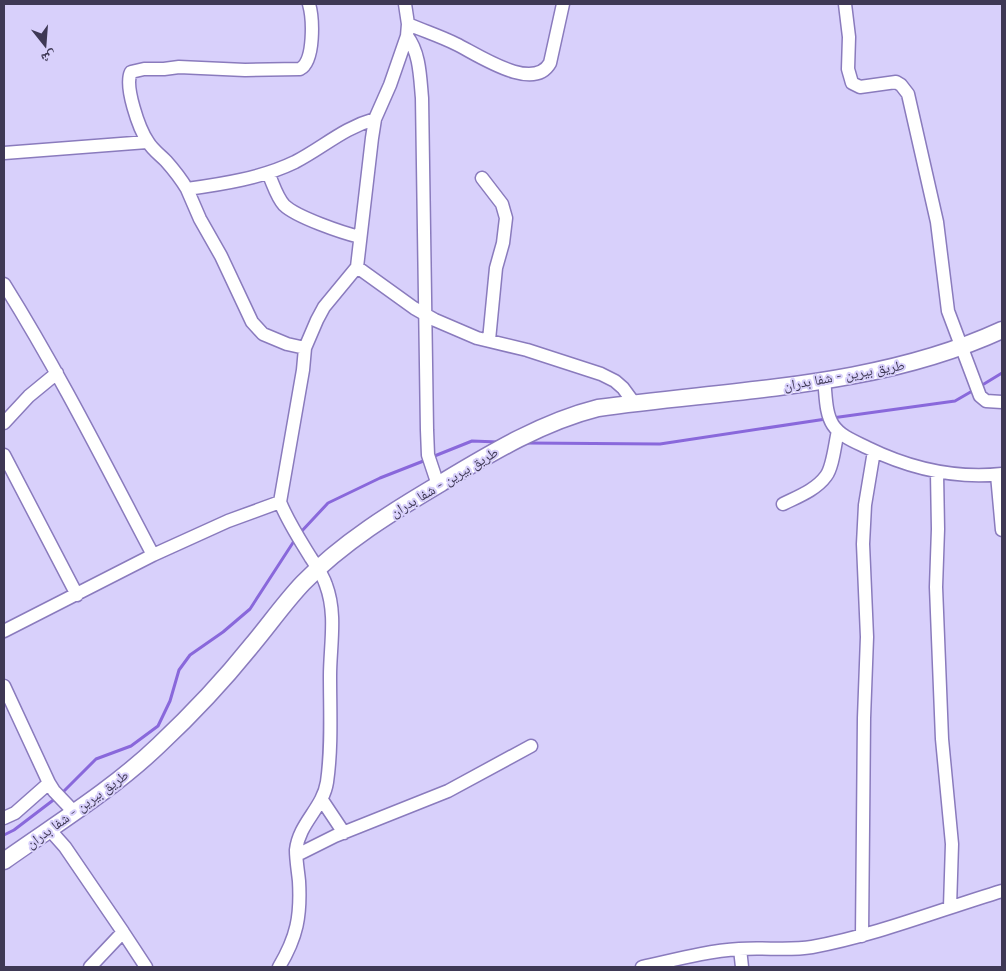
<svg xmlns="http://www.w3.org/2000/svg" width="1006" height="971" font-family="Quicksand,'Noto Naskh Arabic',sans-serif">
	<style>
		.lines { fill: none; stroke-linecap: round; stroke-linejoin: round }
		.stream { stroke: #8968db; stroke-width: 3 }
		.minor-casing { stroke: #8a7bbd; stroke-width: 15 }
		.major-casing { stroke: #8a7bbd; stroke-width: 19 }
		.minor { stroke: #fff; stroke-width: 12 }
		.major { stroke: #fff; stroke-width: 16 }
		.labels { text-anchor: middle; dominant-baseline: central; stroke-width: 4; stroke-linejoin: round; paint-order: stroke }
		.street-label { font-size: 14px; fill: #3e3854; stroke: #d8d0fb }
	</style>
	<rect width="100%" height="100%" fill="#d8d0fb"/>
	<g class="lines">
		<path class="stream" d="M979,387L1002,373
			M832,418L955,401L974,390
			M526,443L660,444L826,419
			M432,457L472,441L498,442
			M300,533L328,503L380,478L426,460
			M61,794L96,759L131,746L158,726L170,701L179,670L190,655L223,632L250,609L296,538
			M4,835L14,830L56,798"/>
		<defs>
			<path id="minor" d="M309,4C313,18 315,61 300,69L245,70L179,67L164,69H144L131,72C124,86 139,129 148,142C152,149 160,155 166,161C174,170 181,179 187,189C223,184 262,178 295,162C324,147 343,128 375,119
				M845,4L849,37L848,69L852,83L860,87L896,82L901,85L908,94L937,222L948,311L980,396L986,401L1002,402
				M408,24C424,31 440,36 456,44C477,54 533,93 550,63L563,4
				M407,36C420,53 420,77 422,98L427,430L428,455L438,485
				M4,153L147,142
				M268,173C273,183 276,196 284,205C296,217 343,233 360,237
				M482,178L502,204L506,218L503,243L496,268L489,340
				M187,189L200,219L221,256L252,322L263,334L287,344L305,348
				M357,267L414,308L435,320L477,338L527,350L601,374L615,381L623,388L634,403
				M4,284C59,372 105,464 153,555
				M824,380C826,394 825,413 833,425C841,437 856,442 868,448C911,469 954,479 1002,474
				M4,423L29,396L57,373
				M4,455L77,595
				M937,473L938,529L936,587L942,739L952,844L950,907
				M997,475L1002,530
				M783,504C797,497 816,490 826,476C833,467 835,443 838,431
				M4,631L153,555L228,521L280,502
				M4,686L49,783
				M322,800L344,833
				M4,818L15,813L49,783L54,791L74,812
				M49,829L65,847L123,932
				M297,855L335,836L448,791L531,746
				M862,936L864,718L867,637L863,544L865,505L874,451
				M740,949L742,967
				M90,967L123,932L146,967
				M279,967C297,937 301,916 299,881C298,871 296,860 296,850C299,823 323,808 327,782C332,747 330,711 330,676C330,646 337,614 326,585C323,575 317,567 311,558C300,540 288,522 280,502L303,370L305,348L317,320L324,307L357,267L372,138L375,119L390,85L407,36L408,24L405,4
				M642,967C674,960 706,951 739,949C764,947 788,951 812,947C877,935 939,910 1002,891"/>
			<path id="major" d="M4,861C56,824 112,790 159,745C192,714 224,680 252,645C269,625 284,603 303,583C343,542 392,512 441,483C491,453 542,422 598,408C734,389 876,388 1002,330"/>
		</defs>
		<use href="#minor" class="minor-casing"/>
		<use href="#major" class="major-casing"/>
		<use href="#minor" class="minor"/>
		<use href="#major" class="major"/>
	</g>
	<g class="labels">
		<g class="street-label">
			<text transform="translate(844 375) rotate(-10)">طريق بيرين - شفا بدران</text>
			<text transform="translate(444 482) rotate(-31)">طريق بيرين - شفا بدران</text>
			<text transform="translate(77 809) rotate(-36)">طريق بيرين - شفا بدران</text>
		</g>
	</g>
	<rect width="1006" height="971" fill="none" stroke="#3e3854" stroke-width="10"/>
	<g transform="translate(45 45) rotate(163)" stroke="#d8d0fb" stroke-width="4" paint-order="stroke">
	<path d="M0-4L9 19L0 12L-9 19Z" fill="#3e3854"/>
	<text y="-8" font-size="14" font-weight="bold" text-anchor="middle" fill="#3e3854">ش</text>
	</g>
</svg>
